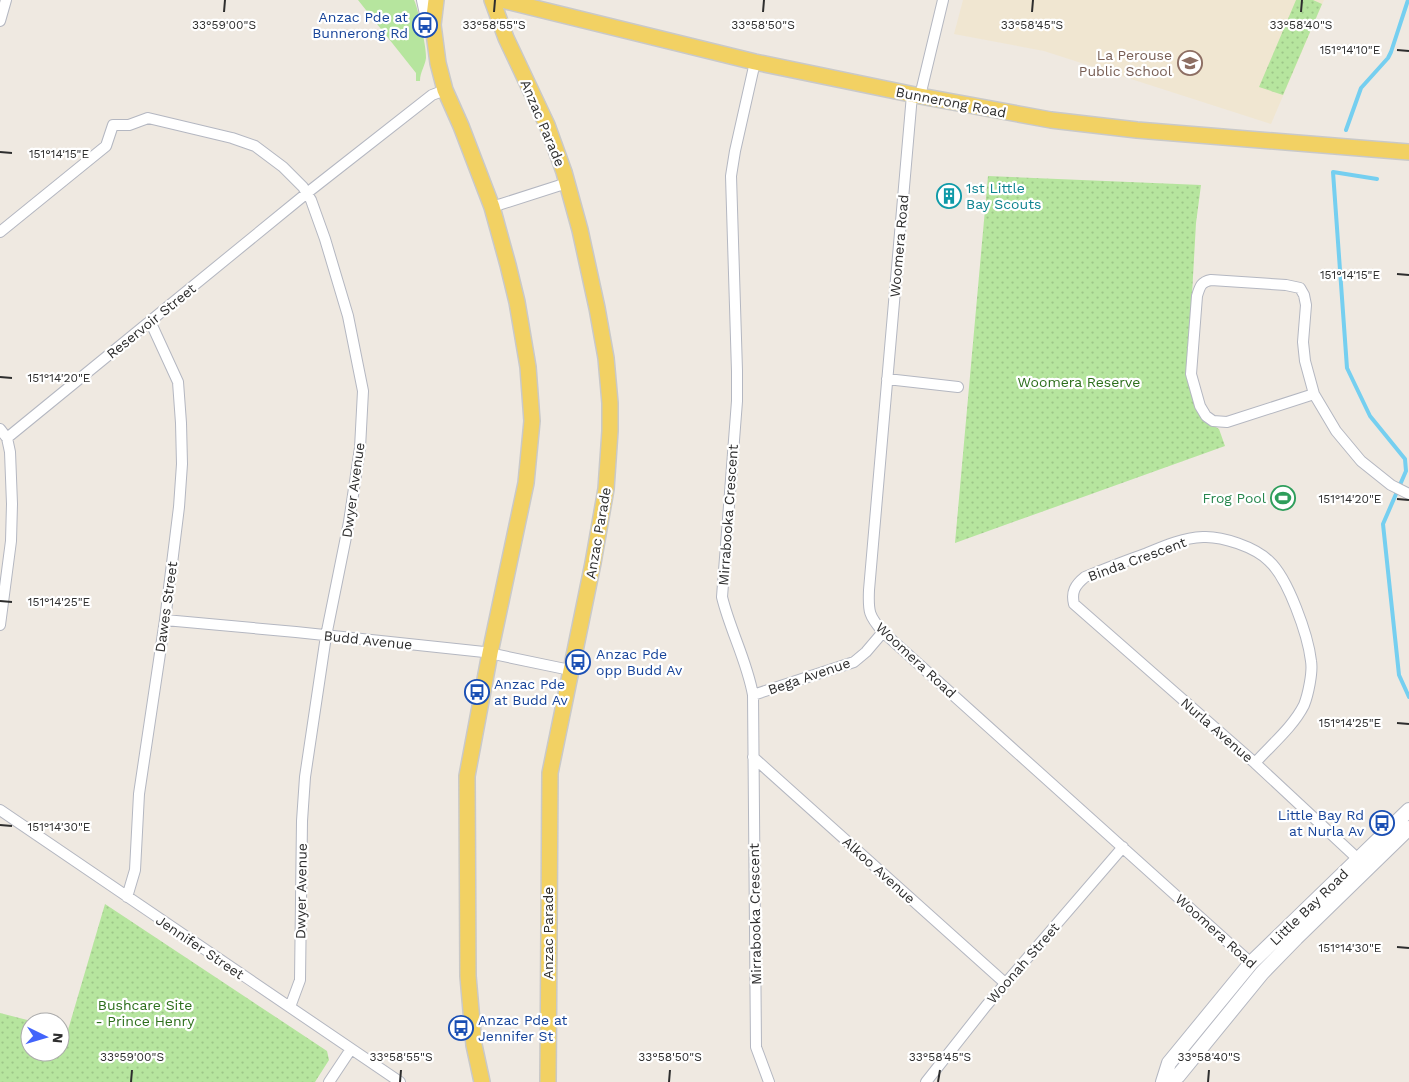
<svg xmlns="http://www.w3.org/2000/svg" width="1409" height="1082" font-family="'Work Sans',sans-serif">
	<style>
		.education { fill: #f0e6d1 }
		.grass { fill: #b6e59e }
		.park { fill: url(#park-dots) }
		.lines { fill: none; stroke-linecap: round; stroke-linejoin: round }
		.stream { stroke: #75cff0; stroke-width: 4 }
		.street-casing { stroke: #b4b7c1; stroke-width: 12 }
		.secondary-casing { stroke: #b4b7c1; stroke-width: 16 }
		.primary-casing { stroke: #c9c9c9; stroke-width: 18 }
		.street { stroke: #fff; stroke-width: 10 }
		.secondary { stroke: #fff; stroke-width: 14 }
		.primary { stroke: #f2d163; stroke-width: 15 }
		.ticks { fill: none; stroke: #2e2e2e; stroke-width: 2 }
		.labels { text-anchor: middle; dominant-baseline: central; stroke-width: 4.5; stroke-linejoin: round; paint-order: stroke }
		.transit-label { font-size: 14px; fill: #164399; stroke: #fff; text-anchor: start }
		.education-label { font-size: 14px; fill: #785e54; stroke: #fff; text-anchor: end }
		.street-label { font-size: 14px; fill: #2e2e2e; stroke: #fff }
		.culture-label { font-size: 14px; fill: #0d838f; stroke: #fff; text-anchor: start }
		.park-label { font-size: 14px; fill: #2c6e1b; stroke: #fff }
		.leisure-label { font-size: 14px; fill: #27864d; stroke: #fff; text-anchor: end }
		.ticks-label { font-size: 12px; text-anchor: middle; fill: #2e2e2e; stroke: #fff; stroke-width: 4.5; stroke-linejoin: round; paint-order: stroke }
	</style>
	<defs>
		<pattern id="park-dots" width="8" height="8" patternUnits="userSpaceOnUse" patternTransform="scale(1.25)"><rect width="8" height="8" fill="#b6e59e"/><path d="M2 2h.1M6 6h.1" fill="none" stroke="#9dc588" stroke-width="1.8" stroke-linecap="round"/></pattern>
	</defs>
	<rect width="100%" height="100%" fill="#efe9e1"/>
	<path class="education" d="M963,0H1324L1271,124L1044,51L954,34Z"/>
	<path class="grass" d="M358,0H414C418,7 427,50 426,58C425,66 420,72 420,81H416V73Z"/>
	<path class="park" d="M1296,0H1313L1322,4L1283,95L1259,87Z
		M988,176L1201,185L1196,223L1188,366L1207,422L1219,429L1225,446L955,543Z
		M105,904L327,1051L329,1060L315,1082H0V1013L35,1022H30V1052H60V1028L68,1030Z"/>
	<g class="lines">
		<path class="stream" d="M1346,130L1361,88L1388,58L1391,52L1408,0
			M1377,179L1333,172L1347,368L1370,416L1405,459L1406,471L1383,524L1399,675L1409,697"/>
		<defs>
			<path id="street" d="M0,21L6,0
				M755,62L735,151L731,176L737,371V401L722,597C730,630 747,661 753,695L756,1047L769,1082
				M912,95L869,590C868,612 869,616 883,632L1251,963
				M920,96L943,0
				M492,207L567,183
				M0,232L106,146L113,125H129L148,118L232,138L255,146L283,167L303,187L311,200L325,239L348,316L363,391L360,448L349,522L326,636L305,777L302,821L300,980L290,1007
				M887,379L958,387
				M1314,394L1227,422L1213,421L1206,416L1200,406L1191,374L1197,296C1200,286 1201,282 1211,280L1286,285L1300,288L1304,295L1306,305L1303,342L1305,361L1314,394L1336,431L1361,461L1391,485L1409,494
				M0,429L7,438L10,452L12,504L11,541L0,625
				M7,438L307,193L432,95L445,90
				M165,620L296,632L484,652L570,670
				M753,695L854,662L866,652L883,632
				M753,757L1005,983
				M1255,763C1271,745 1293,727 1304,705C1308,695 1313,672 1311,661C1308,635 1288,578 1269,561C1255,547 1222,536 1203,537C1182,538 1164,546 1145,554C1125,561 1105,569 1085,577C1075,585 1071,592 1074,604L1255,763L1358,859
				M0,810L400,1082
				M127,897L135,870L139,794L165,620L179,507L182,464L181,423L178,382L150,321
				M329,1082L351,1049
				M926,1082L986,1006L1123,847"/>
			<path id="secondary" d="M424,0L427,14L433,25
				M1163,1082L1169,1063L1251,963L1409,810
				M1165,1082L1178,1076L1262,973L1296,938L1409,828"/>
			<path id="primary" d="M436,0L433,25L438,63L445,90L461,126L492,207L508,265L517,302L528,367L532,421L526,483L490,653L467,776L468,976L474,1045L482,1082
				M492,0L506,38L547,125L564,172L580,230L597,308L606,358L610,403V431L606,489L593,563L550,773L548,1082
				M502,0L755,62L920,96L1051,120L1137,130L1409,152"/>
		</defs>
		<use href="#street" class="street-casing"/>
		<use href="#secondary" class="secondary-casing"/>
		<use href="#primary" class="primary-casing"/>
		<use href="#street" class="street"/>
		<use href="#secondary" class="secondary"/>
		<use href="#primary" class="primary"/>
	</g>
	<path class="ticks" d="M224,12L225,0M494,12L495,0M763,12L764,0M1032,12L1033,0M1301,12L1302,0M1397,50L1409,51M0,152L12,153M1397,274L1409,275M0,377L12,378M1397,499L1409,500M0,601L12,602M1397,723L1409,724M0,825L12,826M1397,947L1409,948M131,1082L132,1070M400,1082L401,1070M669,1082L670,1070M938,1082L940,1070M1208,1082L1209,1070"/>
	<defs>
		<symbol id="bus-ring" viewBox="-11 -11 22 22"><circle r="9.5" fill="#fff" stroke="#1a4fb4" stroke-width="1.5"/><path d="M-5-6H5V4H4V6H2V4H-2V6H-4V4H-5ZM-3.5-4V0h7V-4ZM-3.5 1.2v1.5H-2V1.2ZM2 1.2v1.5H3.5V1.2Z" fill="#1a4fb4"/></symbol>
		<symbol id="school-ring" viewBox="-11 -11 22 22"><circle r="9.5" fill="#fff" stroke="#8d6e63" stroke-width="1.5"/><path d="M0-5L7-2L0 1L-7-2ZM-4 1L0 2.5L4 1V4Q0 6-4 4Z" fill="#8d6e63"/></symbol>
		<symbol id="building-ring" viewBox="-11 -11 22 22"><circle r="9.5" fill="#fff" stroke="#0f9aa8" stroke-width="1.5"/><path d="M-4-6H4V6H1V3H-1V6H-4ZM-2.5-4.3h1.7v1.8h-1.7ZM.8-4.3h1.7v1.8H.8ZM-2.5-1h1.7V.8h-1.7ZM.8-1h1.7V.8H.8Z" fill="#0f9aa8"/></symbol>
		<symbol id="stadium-ring" viewBox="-11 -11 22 22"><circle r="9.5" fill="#fff" stroke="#2e9e5b" stroke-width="1.5"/><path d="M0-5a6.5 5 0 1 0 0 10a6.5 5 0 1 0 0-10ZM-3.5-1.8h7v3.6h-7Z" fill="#2e9e5b"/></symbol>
	</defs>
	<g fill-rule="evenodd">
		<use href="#bus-ring" x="411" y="11" width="28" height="28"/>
		<use href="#school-ring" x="1176" y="49" width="28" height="28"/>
		<use href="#building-ring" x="935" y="182" width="28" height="28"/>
		<use href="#stadium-ring" x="1269" y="484" width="28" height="28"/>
		<use href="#bus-ring" x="564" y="648" width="28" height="28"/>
		<use href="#bus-ring" x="463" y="678" width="28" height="28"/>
		<use href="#bus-ring" x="1368" y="809" width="28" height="28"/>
		<use href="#bus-ring" x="447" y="1014" width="28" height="28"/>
	</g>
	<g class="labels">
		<g class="transit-label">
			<text x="408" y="17" text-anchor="end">Anzac Pde at<tspan x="408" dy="16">Bunnerong Rd</tspan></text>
			<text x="596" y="654">Anzac Pde<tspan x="596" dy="16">opp Budd Av</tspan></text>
			<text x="494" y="684">Anzac Pde<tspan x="494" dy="16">at Budd Av</tspan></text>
			<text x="1364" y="815" text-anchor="end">Little Bay Rd<tspan x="1364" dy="16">at Nurla Av</tspan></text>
			<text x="478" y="1020">Anzac Pde at<tspan x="478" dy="16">Jennifer St</tspan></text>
		</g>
		<g class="education-label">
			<text x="1172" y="55">La Perouse<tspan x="1172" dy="16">Public School</tspan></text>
		</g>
		<g class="street-label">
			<text transform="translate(951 102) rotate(11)">Bunnerong Road</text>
			<text transform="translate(543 123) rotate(67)">Anzac Parade</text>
			<text transform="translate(899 246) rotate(-85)">Woomera Road</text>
			<text transform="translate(151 321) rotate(-39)">Reservoir Street</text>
			<text transform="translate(353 490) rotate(-82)">Dwyer Avenue</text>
			<text transform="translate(728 515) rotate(-86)">Mirrabooka Crescent</text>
			<text transform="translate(598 533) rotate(-80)">Anzac Parade</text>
			<text transform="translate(1137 559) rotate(-20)">Binda Crescent</text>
			<text transform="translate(166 607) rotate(-82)">Dawes Street</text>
			<text transform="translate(368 640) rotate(6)">Budd Avenue</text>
			<text transform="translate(916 660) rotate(43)">Woomera Road</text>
			<text transform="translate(809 676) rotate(-19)">Bega Avenue</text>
			<text transform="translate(1217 730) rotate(41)">Nurla Avenue</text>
			<text transform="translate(879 870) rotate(42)">Alkoo Avenue</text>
			<text transform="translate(301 891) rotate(-89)">Dwyer Avenue</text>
			<text transform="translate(1309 907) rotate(-44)">Little Bay Road</text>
			<text transform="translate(755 914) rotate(-91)">Mirrabooka Crescent</text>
			<text transform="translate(1216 931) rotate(42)">Woomera Road</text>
			<text transform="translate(548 933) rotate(-90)">Anzac Parade</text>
			<text transform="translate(200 947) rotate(34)">Jennifer Street</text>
			<text transform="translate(1023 963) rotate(-49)">Woonah Street</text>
		</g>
		<g class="culture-label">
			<text x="966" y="188">1st Little<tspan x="966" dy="16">Bay Scouts</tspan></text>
		</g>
		<g class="park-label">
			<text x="1079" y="382">Woomera Reserve</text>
			<text x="145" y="1005">Bushcare Site<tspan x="145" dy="16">- Prince Henry</tspan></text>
		</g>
		<g class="leisure-label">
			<text x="1266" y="498">Frog Pool</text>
		</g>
	</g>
	<g class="ticks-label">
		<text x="224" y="29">33°59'00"S</text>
		<text x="494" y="29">33°58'55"S</text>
		<text x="763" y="29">33°58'50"S</text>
		<text x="1032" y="29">33°58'45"S</text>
		<text x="1301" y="29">33°58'40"S</text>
		<text x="1350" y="54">151°14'10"E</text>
		<text x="59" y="158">151°14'15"E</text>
		<text x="1350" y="279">151°14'15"E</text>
		<text x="59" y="382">151°14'20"E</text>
		<text x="1350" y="503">151°14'20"E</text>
		<text x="59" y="606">151°14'25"E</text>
		<text x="1350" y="727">151°14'25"E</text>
		<text x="59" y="831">151°14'30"E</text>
		<text x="1350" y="952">151°14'30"E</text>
		<text x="132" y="1061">33°59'00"S</text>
		<text x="401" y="1061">33°58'55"S</text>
		<text x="670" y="1061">33°58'50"S</text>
		<text x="940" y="1061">33°58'45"S</text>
		<text x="1209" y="1061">33°58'40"S</text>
	</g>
	<g transform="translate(45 1037) rotate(95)"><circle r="24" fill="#ffffff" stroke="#ababab"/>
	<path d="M0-4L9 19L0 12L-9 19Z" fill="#4264fb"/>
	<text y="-8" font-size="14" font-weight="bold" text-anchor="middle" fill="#2e2e2e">N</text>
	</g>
</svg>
